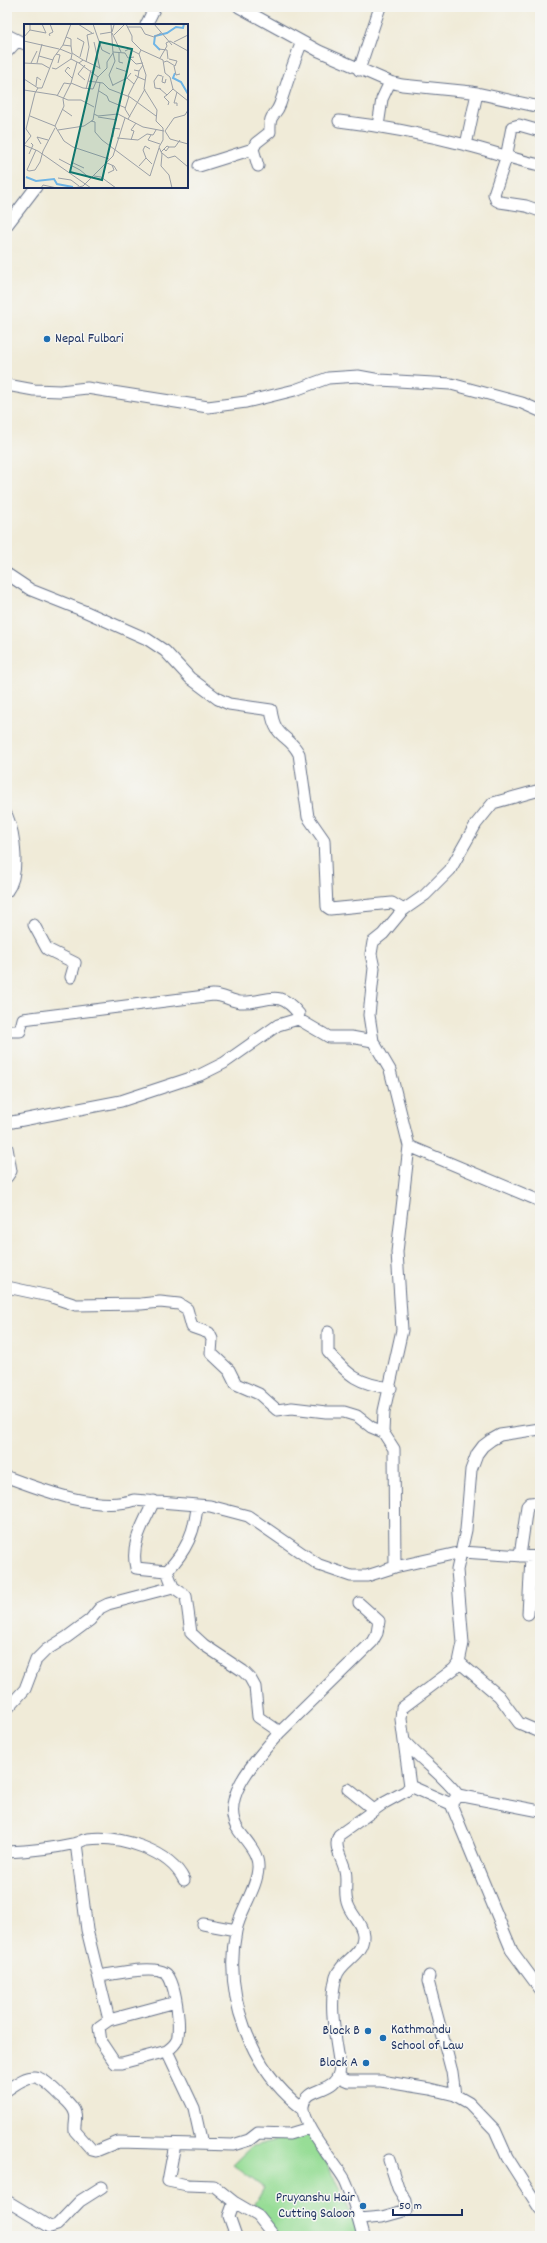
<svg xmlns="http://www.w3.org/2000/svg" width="547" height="2243" font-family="Dekko,sans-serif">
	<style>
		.green { fill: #97dd96; stroke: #59867a }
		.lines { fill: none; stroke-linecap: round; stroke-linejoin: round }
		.minor-casing { stroke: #667189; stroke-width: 13 }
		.minor { stroke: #fff; stroke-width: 11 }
		.poi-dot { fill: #1f6fb2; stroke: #f6f6f2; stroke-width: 1.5 }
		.labels { text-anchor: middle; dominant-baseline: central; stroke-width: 3; stroke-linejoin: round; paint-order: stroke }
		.poi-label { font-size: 14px; fill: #1b2f5e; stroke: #f6f6f2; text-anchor: end }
		.inset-river { fill: none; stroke: #6fb5e6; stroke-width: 2 }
		.inset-road { fill: none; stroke: #9ba0a7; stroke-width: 1 }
		.view { fill: #0f766e; fill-opacity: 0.15; stroke: #0f766e; stroke-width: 2 }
		.inset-edge { fill: none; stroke: #1b2f5e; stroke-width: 2 }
	</style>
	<rect width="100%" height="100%" fill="#f6f6f2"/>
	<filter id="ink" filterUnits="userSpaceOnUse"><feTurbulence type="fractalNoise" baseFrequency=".025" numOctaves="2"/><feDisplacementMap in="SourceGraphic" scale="8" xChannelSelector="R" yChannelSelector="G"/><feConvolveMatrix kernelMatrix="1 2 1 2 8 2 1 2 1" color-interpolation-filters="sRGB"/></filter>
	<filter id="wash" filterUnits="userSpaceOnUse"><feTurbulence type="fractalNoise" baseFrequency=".012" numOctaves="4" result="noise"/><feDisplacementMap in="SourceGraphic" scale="16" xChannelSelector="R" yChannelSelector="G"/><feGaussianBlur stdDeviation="0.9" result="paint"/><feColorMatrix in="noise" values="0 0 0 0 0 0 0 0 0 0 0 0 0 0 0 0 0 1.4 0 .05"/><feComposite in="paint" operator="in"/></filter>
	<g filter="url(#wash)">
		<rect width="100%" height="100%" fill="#f0ebd8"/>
		<path class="green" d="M309,2132L349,2206L359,2236H276L255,2204L264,2188L233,2165L253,2146Z"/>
	</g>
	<g filter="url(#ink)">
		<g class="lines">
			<defs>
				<path id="minor" d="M239,7L319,51L390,82L402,85L472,92L540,107
					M146,25L155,7
					M7,35L25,44
					M7,52L17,41
					M359,70L380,7
					M339,121C381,126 424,134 466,145C491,151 515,160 540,165
					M378,126L382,99L390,82
					M540,131L519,125L512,127L506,158L494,194L496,200L500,202L526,206L540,211
					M466,145L477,93
					M199,166L253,149
					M258,166L253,149L256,143L270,132C269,112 275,118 280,104C287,83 293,63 302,42
					M7,225L36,187
					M7,385L34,390L60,391L87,388L208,407L246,402L295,390L328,378L358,376L380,380L451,384L522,403L540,411
					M7,574L31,590L84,611L147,639L165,651L190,678L218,699L229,704L271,710C275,740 289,734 299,754L308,817L324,840L327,907L330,909L392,903L404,910
					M7,816C15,835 20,874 7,891
					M34,925L47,949L75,963L71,977
					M7,1031H20L23,1019L213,995C223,995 231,1001 240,1002C267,1004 277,986 299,1014
					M373,1041L369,1015L374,968L371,954L373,942L383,934L402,911L425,895L450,870L476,824L493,803L540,790
					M7,1123L121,1101L200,1075L224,1063L278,1025L298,1019L329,1037H351L373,1041L390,1070L409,1146L397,1252L402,1330L384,1411L383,1432L394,1449L395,1567
					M409,1146L540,1201
					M7,1148L11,1171L7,1177
					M7,1287L49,1296L76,1305L141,1304L160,1302L179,1304L187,1309L192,1327L209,1333L212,1339L211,1353L229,1370L236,1384L259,1394L277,1410L292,1408L326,1412H344L357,1416L371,1427L383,1432
					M328,1332V1352C349,1376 358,1384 391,1388
					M7,1477C42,1490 98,1512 134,1500L210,1506L248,1516L319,1565L351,1576H367L395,1567L462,1552L540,1557
					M154,1501C144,1523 130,1543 136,1568L167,1571C186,1551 195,1532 197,1506
					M520,1556L527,1506L530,1503L540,1502
					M167,1571L173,1587L186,1596L191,1633L204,1645L243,1671L250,1678L255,1687L258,1717L280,1732C260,1755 216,1799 239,1831C247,1842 259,1854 258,1868C257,1889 240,1910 236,1931C223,1995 251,2070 303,2109
					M528,1614L531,1557
					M459,1662L499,1696L519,1723L540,1732
					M7,1709L25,1689L36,1660L46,1650L67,1637L90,1620L100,1608L108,1604L173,1587
					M280,1732L372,1642L377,1633L379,1621L359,1603
					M405,1742C422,1761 443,1775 458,1795
					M410,1786L451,1804L512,1951L540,1989
					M348,1789L374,1810
					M451,1804L458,1795L540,1811
					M76,1843L87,1930L109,2020
					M7,1852C30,1851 54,1848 77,1843C80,1842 84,1839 88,1839C119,1835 170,1850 184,1880
					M203,1924L236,1930
					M99,1976C114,1974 152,1965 165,1973C176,1979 181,2028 177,2040C175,2045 171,2048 167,2051L194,2108L202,2144
					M429,1976L428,1981L452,2072L455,2095
					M167,2051L122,2063H115L101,2042L99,2027L109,2020L176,2002
					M339,2077L348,2081H381L430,2089L455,2095L469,2103L495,2130L507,2157L540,2209
					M7,2090C32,2072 37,2072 59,2094C64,2099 73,2105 75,2113C77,2118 74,2125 75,2131L92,2150L96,2151L118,2142L233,2145L249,2140L258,2133L289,2134L309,2128
					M175,2144L168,2181L187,2185L214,2186L234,2202L258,2216L274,2236
					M7,2201L50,2227L57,2225L80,2201L102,2187
					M234,2202L229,2216L236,2236
					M359,2219L382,2217L407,2210L406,2201L398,2188L389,2160
					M363,2236C358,2218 353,2197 345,2180C335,2162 301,2125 303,2106C306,2084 338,2096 340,2067C336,2038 328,2006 336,1977C341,1960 364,1956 363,1935C362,1923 352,1916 348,1905C343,1894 348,1881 345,1870C342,1858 333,1847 339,1835L384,1803L406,1791L410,1786L401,1719L402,1708L454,1669L459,1662L463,1643L457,1570L466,1530L471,1470L477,1454L483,1446L491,1440L500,1435L540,1429"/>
			</defs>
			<use href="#minor" class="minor-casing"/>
			<use href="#minor" class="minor"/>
		</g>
	</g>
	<g class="poi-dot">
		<circle cx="47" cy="339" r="4"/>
		<circle cx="368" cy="2031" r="4"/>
		<circle cx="383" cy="2038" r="4"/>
		<circle cx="366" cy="2063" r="4"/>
		<circle cx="363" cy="2206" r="4"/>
	</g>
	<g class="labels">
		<g class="poi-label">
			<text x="55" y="339" text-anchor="start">Nepal Fulbari</text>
			<text x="391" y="2030" text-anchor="start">Kathmandu<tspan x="391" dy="16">School of Law</tspan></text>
			<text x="360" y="2031">Block B</text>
			<text x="358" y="2063">Block A</text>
			<text x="355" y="2198">Pruyanshu Hair<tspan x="355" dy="16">Cutting Saloon</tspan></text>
		</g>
	</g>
	<g transform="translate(24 24)">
		<rect width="164" height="164" fill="#f0ebd8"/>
		<path class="inset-river" d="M136,26L130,20L131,12L143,9L152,3L159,4L160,0M151,49L149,54L157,58L164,70M2,153L12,157L30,155L33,160L49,163"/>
		<path class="inset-road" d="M26,0L29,8L25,10L26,12M54,0L68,9M69,0L78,26L86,30M102,0L108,12V17L117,26L139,36L141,49L146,53L149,65L164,77M130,0L148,21M103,3H117L121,10L130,13L137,9M6,6L22,9L18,0M88,9L97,28M76,10L88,8L90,1M90,11L100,1M0,13L6,6V0M42,13L47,15V22M53,14L60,18L56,33M0,17L35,25M70,18L76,45M150,18L164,11M39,21L47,22L48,29L59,36M36,25L48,30L47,35M135,25L143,26L144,35M117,26L115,30L122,51L120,65L133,86L132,97L139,104V116L135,123L138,130L137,142L145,151L148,164M101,27L105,25L115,30M89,28L101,29L104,34L110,33M95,28V38L99,39M89,29L91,37L85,51L89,62M32,30L36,31L34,39M15,32L29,36M136,34L143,22L142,19L146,17L164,27M107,35L112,40L119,39M62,38L65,23L63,11L70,9M140,38L143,37L151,42L153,37L145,35M0,39L18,40L25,44M7,39L13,27M13,39L18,20M55,39L74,53M61,41L54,50L61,56M150,42L152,51L156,50M28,44L32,45L47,35L55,39L59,36L76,44M92,44L104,48M46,45L44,43L41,47L48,54M110,46L115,47L119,41M115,47L114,53L121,56M107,49L103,54L110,60L114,53L111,51M139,52L138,58L141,59L142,55M0,55L14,64M64,57L79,59L85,65L106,73L132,92M47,59L53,38M76,59L70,90L74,92L94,90L119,103L140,107M89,61L103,54M12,62L13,53L17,56M135,64L143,71L149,65M62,65L67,46M137,65L131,64L130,57L134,51L138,52M0,66L32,71L44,76H57L70,83M75,67L83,72L85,77L102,84M153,68L150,79H153V82M143,71L140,73L145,78L144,81M33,72L40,59L47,60M104,72L110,60M105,72L101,85L106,93M38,85L48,92M6,92L31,102L40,117L49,123L85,135M74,93L93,96M104,95L121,65M67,97L71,98V108L78,116L126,152L135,124M31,102L40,82L39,75L47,59L59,64L69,65L74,53L83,44V38L89,29L87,0M34,106L60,102L69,96L70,90M141,107L150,94L161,91L164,86M141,107L146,115L164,120M127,111L124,116L136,120M89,113V104L96,105M93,114L114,116L123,110L129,111L132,106M107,116L110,107L107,106L112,99M17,120L13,113L24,116M0,121L7,112L2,105L11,69L14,64H18L30,33L39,21L47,0M0,121L14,127L67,164M145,123H151L156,116M12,126L3,146L5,147L11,146L16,138L19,127L31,104M137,128L143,122L145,123L142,127L140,125M138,129L144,134L151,132L164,143M5,130L9,121L7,119M122,134L119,126L121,122L126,125M35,135L56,146L67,155M47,138L60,144M83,139L90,142L93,147M115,142L122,134L128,140M84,149L90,146L88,141M70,152L77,153L92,164M34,154L47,156L55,162M17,164L19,161L33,164M50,164L59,162L89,132L101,94"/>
		<path class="view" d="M76,18L108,25L78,156L46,148Z"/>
		<rect width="164" height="164" class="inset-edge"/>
	</g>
	<rect width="547" height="2243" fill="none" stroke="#f6f6f2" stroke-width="24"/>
	<path d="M393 2209v6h69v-6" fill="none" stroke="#1b2f5e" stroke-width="2"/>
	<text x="399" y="2209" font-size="12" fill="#1b2f5e" stroke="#f6f6f2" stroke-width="3" paint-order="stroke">50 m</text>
</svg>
